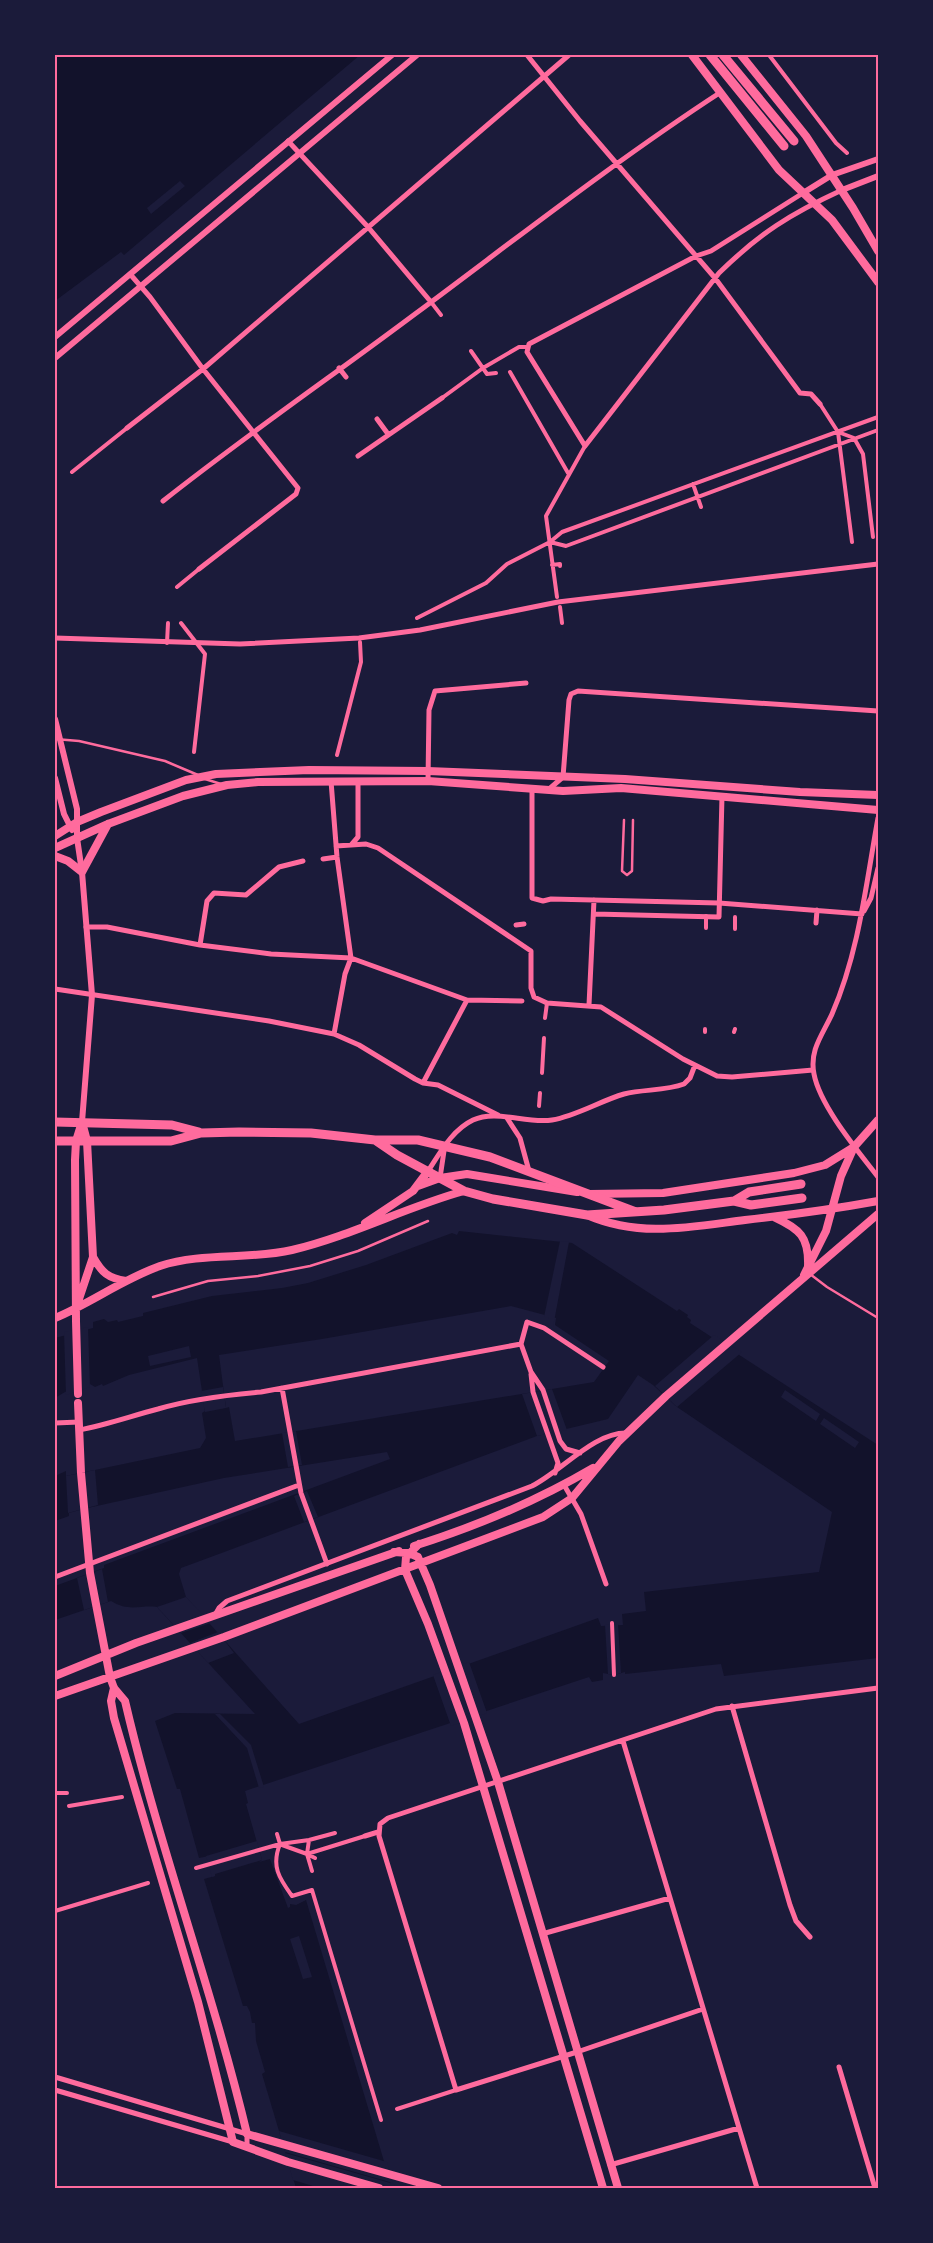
<svg xmlns="http://www.w3.org/2000/svg" width="933" height="2243" font-family="'Libre Baskerville',serif">
	<style>
		.water { fill: #12122b; fill-rule: evenodd }
		.pier { fill: #1b1b3a }
		.lines { fill: none; stroke-linecap: round; stroke-linejoin: round }
		.service { stroke: #ff6b9d; stroke-width: 2.5 }
		.pedestrian { stroke: #ff6b9d; stroke-width: 4 }
		.minor { stroke: #ff6b9d; stroke-width: 5 }
		.tertiary { stroke: #ff6b9d; stroke-width: 6 }
		.secondary { stroke: #ff6b9d; stroke-width: 8 }
		.primary { stroke: #ff6b9d; stroke-width: 9 }
		.neatline { fill: none; stroke: #ff6b9d; stroke-width: 2 }
	</style>
	<rect width="100%" height="100%" fill="#1b1b3a"/>
	<path class="water" d="M55,55H360L124,255L121,252L55,301ZM180,181L185,186L151,214L147,208Z
		M459,1231L572,1243L677,1311L679,1309L688,1315L687,1317L691,1320L690,1323L878,1445V1658L724,1676L721,1664L625,1674V1672L614,1675L603,1673V1680L592,1682L589,1677L245,1791L248,1803L246,1804L262,1860L259,1862L270,1859L288,1908L290,1907V1904L296,1905L306,1900L392,2188H296L262,2074L265,2072L256,2041L255,2023H252L250,2012L247,2006H243L204,1879L215,1876L209,1856L199,1858L180,1789H177L155,1721L175,1713L255,1714L157,1607C139,1605 129,1612 111,1601L55,1620V1586L104,1568V1565L390,1459L387,1452L224,1478L83,1509L69,1513V1516L55,1521V1476L66,1471V1476L200,1448L206,1438L202,1413L205,1411L197,1358L129,1375L103,1386L102,1384L95,1387L90,1384L65,1392L55,1398V1338L93,1328V1322L104,1319L108,1322L117,1320L118,1322L143,1316V1313L212,1296L282,1288L308,1283L366,1265L452,1233L457,1235ZM511,1306L556,1318L555,1325L609,1361L594,1382L235,1441L229,1407L226,1408L219,1355L322,1339ZM638,1375L653,1385L677,1407L832,1512L819,1572L644,1592L646,1611L622,1614L623,1625L601,1626L598,1618L299,1724L186,1597L179,1574L181,1568L537,1436L608,1419Z"/>
	<path class="pier" d="M560,1241L569,1242L553,1327V1319L544,1317Z
		M88,1327L90,1387L66,1395L64,1332Z
		M714,1335L742,1352L677,1407L655,1386Z
		M189,1346L191,1357L150,1366L148,1356Z
		M223,1387L226,1408L205,1412L201,1391Z
		M552,1389L567,1430L537,1436L522,1394Z
		M785,1390L820,1414L816,1421L781,1397Z
		M824,1418L859,1442L855,1448L820,1424Z
		M296,1431L302,1465L288,1467L282,1433Z
		M95,1470L98,1505L68,1513L66,1476Z
		M307,1491L318,1517L304,1522L294,1496Z
		M102,1569L108,1602L84,1610L77,1578Z
		M186,1597L211,1623L181,1633L157,1607Z
		M616,1624H618L621,1673L614,1675L608,1674L605,1625Z
		M218,1632L234,1653L208,1663L190,1643Z
		M469,1662L487,1713L451,1726L433,1675Z
		M215,1714H220L251,1745L264,1787L259,1788L247,1748Z
		M257,1841L262,1860L215,1874V1876L212,1877L206,1856Z
		M299,1936L312,1977L303,1979L290,1939Z
		M279,2131L387,2162L393,2183L285,2152Z
		M285,2153L394,2184L395,2188H320L293,2180Z"/>
	<g class="lines">
		<path class="service" d="M55,739L79,741L165,761L198,775
			M205,779L221,784
			M624,820L622,871L627,875L632,871L633,820
			M810,1274L827,1287L878,1318
			M153,1297L208,1281L258,1276L310,1266L358,1251L428,1221"/>
		<path class="pedestrian" d="M769,55L836,143L847,153
			M431,302L441,315
			M471,351L487,374L496,373
			M510,372L568,473
			M442,398L483,368L519,347H527
			M820,404L838,432L852,542
			M838,432L854,438L863,454L873,537
			M72,472L127,428
			M693,484L701,507
			M550,542L562,532L878,417
			M552,565L560,564V566
			M177,587L199,569
			M557,597L546,516L585,446
			M560,607L562,623
			M417,618L486,583L507,564L550,542L566,546L878,430
			M181,623L205,654L194,752
			M167,643L168,623
			M337,755L361,662L360,642
			M706,928V916
			M735,929V917
			M545,1018L547,1003
			M705,1032V1029
			M734,1032L735,1029
			M542,1073L544,1038
			M539,1106L540,1093
			M612,1623L614,1675
			M55,1793H67
			M69,1806L122,1797
			M277,1834L280,1844
			M309,1840L307,1854L315,1858
			M280,1844C271,1866 279,1878 292,1896L312,1890L381,2120
			M282,1845L307,1854L365,1836
			M307,1854L312,1871
			M196,1868L280,1844L309,1840L335,1833
			M55,1911L148,1883
			M397,2109L456,2090"/>
		<path class="minor" d="M527,55L580,121L715,278L800,393L811,394L820,404
			M288,141L368,227L431,302
			M803,193L711,251L696,256L529,344L527,352L585,446L719,273C760,233 790,214 842,190
			M130,274L150,297L203,369L298,488L296,494L199,569
			M339,368L346,377
			M377,419L388,434
			M127,428L203,369L569,55
			M358,456L442,398
			M163,501C245,436 331,377 415,314C516,239 615,161 721,92
			M55,638L240,644L359,638L420,630L558,602L878,564
			M331,781L337,857L351,958L345,974L334,1034
			M428,781L429,710L435,691L526,683
			M532,789V898L543,901L551,899L719,903L862,914
			M548,790L563,777L569,700L571,694L578,691L878,711
			M878,818C866,884 859,952 832,1014C823,1034 809,1050 814,1074C820,1106 858,1151 878,1177
			M352,844L358,837V781
			M336,846L366,844L378,848L531,951V988L534,997L547,1003L601,1007L683,1059L717,1076L732,1077L813,1070
			M323,859L337,857
			M864,911L871,898L878,868
			M594,914L719,917L722,796
			M816,923L817,910
			M516,925L524,924
			M86,927H107L200,945L271,954L351,958L467,1000L522,1001
			M200,945L207,901L214,893L246,895L279,867L303,861
			M55,989L269,1021L334,1034L359,1045L415,1079L423,1083L438,1085L498,1115
			M589,1005L594,900
			M423,1083L467,1000
			M507,1118L520,1138L529,1171
			M428,1171C440,1153 452,1130 473,1120C496,1109 526,1124 552,1120C576,1116 600,1101 624,1094C644,1089 665,1091 684,1084L690,1078L695,1065
			M440,1178L444,1151
			M531,1374L533,1392L558,1463L555,1473
			M282,1388L301,1493L327,1564
			M55,1423L79,1422
			M79,1430C106,1425 131,1416 158,1409C191,1399 226,1395 261,1392L521,1344
			M580,1453L566,1449L560,1441L543,1390L531,1372L521,1344L527,1322L544,1328L603,1367
			M564,1485L581,1514L606,1584
			M55,1577L299,1485
			M215,1615L219,1608L227,1601L532,1486C562,1471 594,1432 627,1433
			M732,1706L790,1905L796,1921L810,1937
			M623,1741L757,2188
			M365,1836L378,1832
			M542,1934L670,1898
			M703,2009L577,2052L456,2090L379,1836L380,1824L388,1818L716,1709L878,1688
			M839,2067L875,2188
			M55,2077L247,2134V2147
			M55,2090L233,2142
			M610,2165L739,2128"/>
		<path class="tertiary" d="M842,190L878,176
			M803,193L832,175L878,159
			M55,337L392,55
			M55,358L417,55
			M55,719L77,809V838L82,872L92,995L82,1122
			M55,778L64,814L72,830"/>
		<path class="secondary" d="M692,55L779,170L832,220L878,282
			M741,55L806,136L853,208L878,251
			M55,836L77,822L101,812L186,780L216,774L309,770L428,771L625,779L800,792L878,795
			M55,848L108,824L183,796L227,785L258,782L428,781L563,791L621,788L878,810
			M55,856L68,861L82,872L108,824
			M418,1186L440,1178L467,1174L577,1192
			M589,1194L663,1193L794,1173L825,1165L854,1147
			M587,1215C640,1238 690,1227 745,1220C790,1215 834,1209 878,1201
			M774,1217C800,1229 809,1237 808,1266
			M365,1223L413,1191L428,1171
			M93,1257C102,1273 108,1278 126,1281
			M804,1275L826,1231L841,1176L854,1147L878,1120
			M78,1302L93,1257L87,1141L82,1122
			M55,1318C91,1303 123,1279 160,1266C202,1252 249,1260 292,1250C351,1236 406,1207 464,1191
			M78,1394L76,1321L75,1160L76,1141L82,1122
			M78,1403L81,1473L90,1573L110,1677L114,1688L125,1701C159,1847 212,1988 247,2134L438,2188
			M419,1544L406,1557L405,1570L428,1624L464,1723L603,2188
			M414,1546C477,1526 537,1501 593,1468
			M394,1552L409,1553L418,1557L430,1585L498,1782L618,2188
			M55,1676L136,1643L399,1551
			M114,1688L111,1701L114,1718L198,2002L233,2142L288,2162L379,2188
			M55,1696L224,1637L543,1517L572,1498L619,1441L666,1396L878,1214"/>
		<path class="primary" d="M710,55L784,146
			M723,55L794,141
			M55,1122L172,1125L199,1132
			M375,1140L397,1155L464,1191L493,1199L587,1215L664,1210L734,1201L751,1205L802,1198
			M55,1141H171L201,1133L239,1132L311,1133L375,1140H418L490,1157L636,1212
			M734,1201L749,1192L801,1184"/>
	</g>
	<rect width="933" height="2243" fill="none" stroke="#1b1b3a" stroke-width="112"/>
	<rect x="56" y="56" width="821" height="2131" class="neatline"/>
</svg>
